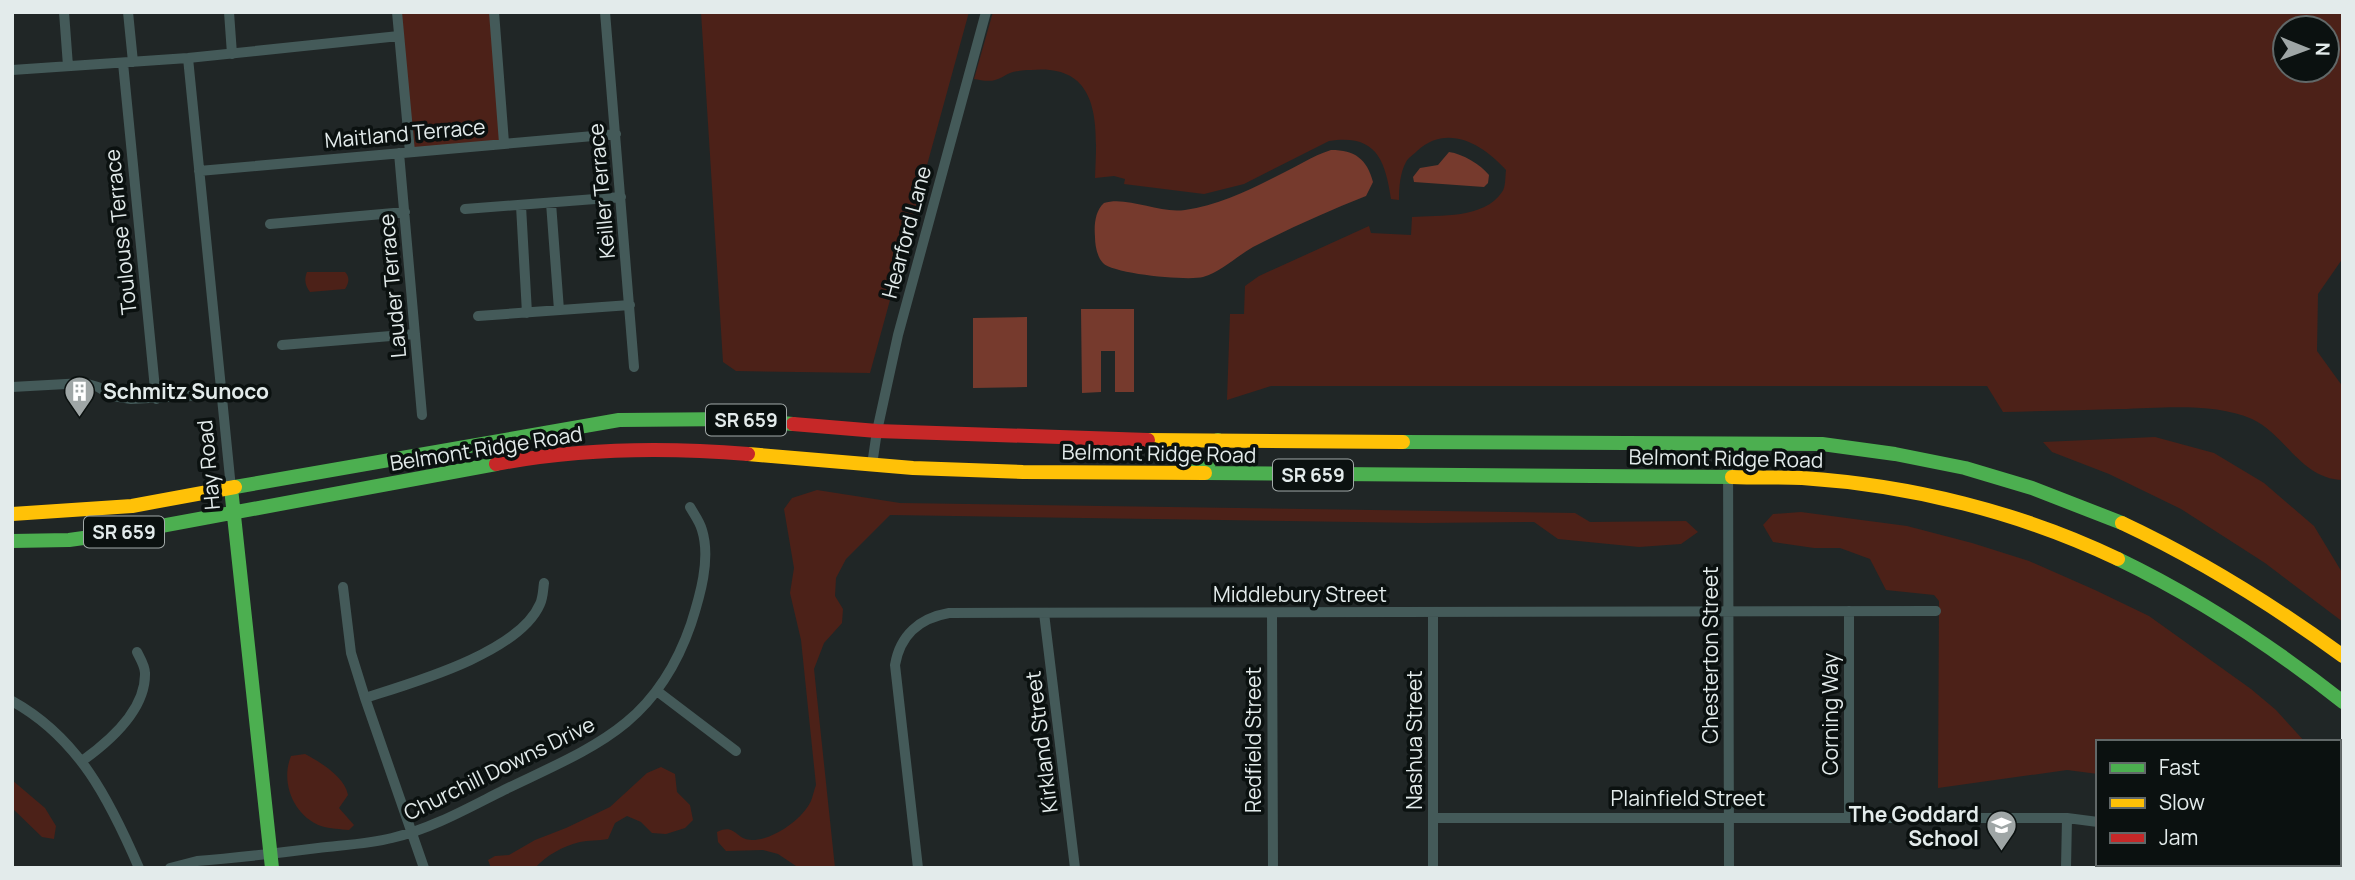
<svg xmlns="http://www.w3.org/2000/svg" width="2355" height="880" font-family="Manrope,sans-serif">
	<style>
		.green { fill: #4c2118; fill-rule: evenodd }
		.water { fill: #763a2d }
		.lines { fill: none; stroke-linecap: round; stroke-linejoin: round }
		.street { stroke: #445a59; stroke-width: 10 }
		.fast { stroke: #4caf50; stroke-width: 14 }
		.slow { stroke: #ffc107; stroke-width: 14 }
		.jam { stroke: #c62828; stroke-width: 14 }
		.labels { text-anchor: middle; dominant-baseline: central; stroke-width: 7; stroke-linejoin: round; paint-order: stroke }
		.shield { fill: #0b1110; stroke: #a2aaa9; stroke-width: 2 }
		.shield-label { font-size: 19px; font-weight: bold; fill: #e3ebeb }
		.street-label { font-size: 21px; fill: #e3ebeb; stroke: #0b1110 }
		.poi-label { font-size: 21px; font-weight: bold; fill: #e3ebeb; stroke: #0b1110; text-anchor: start }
	</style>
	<rect width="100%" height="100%" fill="#202626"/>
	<path class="green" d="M397,12H494L504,143L410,152Z
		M701,12H969L870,373L736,371L723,362Z
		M993,12H2343V258L2318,294L2317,351L2343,387V480C2301,479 2286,435 2252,419C2214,402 2160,408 2120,409C2081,410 2042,411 2003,412L1987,386H1271L1227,400L1230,314H1244L1245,286L1259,276L1369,226L1371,233L1411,235L1412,217C1440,215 1484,219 1502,192C1506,187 1505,177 1506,170C1483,144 1447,123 1417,151C1414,154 1408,158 1406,162C1400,173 1399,187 1399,200L1391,199C1385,158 1375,134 1329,141L1244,184L1204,194L1124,184L1125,179L1114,176L1095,178C1097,128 1103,63 1031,70C1025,70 1016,71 1010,73C1005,75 1000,79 995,80C989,82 980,80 974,79ZM2285,28H2327V70H2285Z
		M307,272H345C350,277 349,283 345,289L310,292C305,286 304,279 307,272Z
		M2155,437L2214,453L2264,483L2314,526L2343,574V622L2265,563L2181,509L2109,474L2052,452L2043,442Z
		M817,490L900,503L1575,513L1590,522L1686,521L1698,532L1681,544L1639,547L1558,539L1534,522L1423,523L890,515L846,559L836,578L835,596L843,609L842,623L824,643L814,669L835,868H799L778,854L763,850L726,851L718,842L717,832C736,823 735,840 752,840C773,840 802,820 811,801C813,796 814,790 816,785L801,640L790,593L794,568L784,509L792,498Z
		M1801,512L1907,526L1972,543L2029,561L2095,590L2149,616L2251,689L2276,710L2305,742H2098V774L2067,770L1938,788L1939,601L1934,595L1886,590L1870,559L1840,548H1814L1773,542L1763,525L1773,514Z
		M305,754C320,762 345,777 348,795L339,808L354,825L349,830C341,829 330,829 321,826C294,816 280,783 291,756Z
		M661,767L675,774L677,792L690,805L693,820L685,828L666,834L652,833L641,822L627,816L615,823L608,839C599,841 588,840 580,842C563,846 547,855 535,868H491L488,860L495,856L509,855L535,840L566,828L610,807L647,773Z
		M2339,774L2343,779V868H2252L2251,864H2339Z
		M12,780L45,808L56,826L54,839L42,837L12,808Z"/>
	<path class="water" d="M1331,150C1355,150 1367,159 1373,182L1366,196C1328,211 1290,228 1253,247C1237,256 1221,272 1203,277C1188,281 1113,274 1103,263C1097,257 1095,245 1095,237C1094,225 1095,211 1104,203C1128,196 1159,214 1185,210C1217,206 1250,190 1277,176C1296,167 1312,156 1331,150Z
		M1449,152C1463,154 1480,164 1489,175L1488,183L1484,187L1414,182L1413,177L1420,168L1438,165Z
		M1081,309H1134V392H1115V351H1101V392L1082,393Z
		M1027,317V387L973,388V318Z"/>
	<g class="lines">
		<path class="street" d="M64,12L68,66
			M128,12L133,62
			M229,12L232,54
			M397,12L410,152
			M494,12L504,143
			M605,12L634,367
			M188,58L231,488
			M123,63L156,399
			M12,70L188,58L399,36
			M399,153L422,415
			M199,171L616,134
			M551,203L559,310
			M521,206L527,313
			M465,209L621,197
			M270,224L405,212
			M478,316L630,305
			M282,345L415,334
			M12,387L84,383L98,387L113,396L131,399L223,394
			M1728,442L1729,868
			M872,465L877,431L898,335L986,12
			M343,587L351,653L365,698L424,868
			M1044,613L1075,868
			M1272,613L1273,868
			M1433,613V868
			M657,691L736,751
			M365,698C412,683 519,653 540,604C543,598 543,590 544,583
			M12,701C79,738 110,801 139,868
			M82,761C110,741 146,710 145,673C145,666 140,658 137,652
			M1433,818H2067L2098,822
			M1849,818V611
			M2173,864L2177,868
			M170,868L197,861C238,858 278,853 318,848C343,845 368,844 392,838C431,829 468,808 504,790C593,747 656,726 691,624C700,596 711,559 702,530C700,522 694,514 690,507
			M918,868L895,665C900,635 920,618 949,613L1936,611
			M2066,868L2067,818"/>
		<path class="fast" d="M1403,442L1822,444L1895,454L1965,468L2032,488L2122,523
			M1189,471L1210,461L1218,440
			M1205,473L1732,477
			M235,487L619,420L736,419L793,424
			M231,488L272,868
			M12,541L69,540L134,531L496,464
			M2118,559C2199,598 2272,646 2343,702"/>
		<path class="slow" d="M1148,440L1403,442
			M748,454L913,468L1023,472L1205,473
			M1732,477C1756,478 1779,477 1802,478C1910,485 2020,512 2118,559
			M12,514L132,506L235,487
			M2122,523C2201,560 2273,605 2343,656"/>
		<path class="jam" d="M793,424L877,431L1148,440
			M496,464C579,448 664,447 748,454"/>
	</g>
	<defs>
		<symbol id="building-pin" viewBox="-11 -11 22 30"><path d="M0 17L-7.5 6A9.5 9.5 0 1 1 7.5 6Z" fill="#9fa6a6" stroke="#0b1110"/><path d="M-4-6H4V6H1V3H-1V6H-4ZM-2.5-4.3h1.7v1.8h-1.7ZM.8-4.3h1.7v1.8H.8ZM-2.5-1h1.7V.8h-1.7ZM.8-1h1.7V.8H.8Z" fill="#fff"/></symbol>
		<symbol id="school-pin" viewBox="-11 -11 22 30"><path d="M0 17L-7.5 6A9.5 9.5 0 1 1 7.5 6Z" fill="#9fa6a6" stroke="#0b1110"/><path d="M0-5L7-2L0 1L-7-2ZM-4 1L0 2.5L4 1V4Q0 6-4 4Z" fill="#fff"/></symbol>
	</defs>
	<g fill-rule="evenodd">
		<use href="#building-pin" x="62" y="374" width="35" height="47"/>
		<use href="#school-pin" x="1984" y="808" width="35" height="47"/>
	</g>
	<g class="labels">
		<g class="shield">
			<rect x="706" y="404.5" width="80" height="31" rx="5"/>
			<rect x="1273" y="459.5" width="80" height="31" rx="5"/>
			<rect x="84" y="516.5" width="80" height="31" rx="5"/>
		</g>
		<g class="shield-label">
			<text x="746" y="420">SR 659</text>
			<text x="1313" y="475">SR 659</text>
			<text x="124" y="532">SR 659</text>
		</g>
		<g class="street-label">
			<text transform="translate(405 133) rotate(-5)">Maitland Terrace</text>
			<text transform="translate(601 191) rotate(-95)">Keiller Terrace</text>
			<text transform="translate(120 232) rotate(-96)">Toulouse Terrace</text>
			<text transform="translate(906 232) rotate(-75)">Hearford Lane</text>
			<text transform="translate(392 286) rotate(-95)">Lauder Terrace</text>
			<text transform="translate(486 448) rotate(-9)">Belmont Ridge Road</text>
			<text transform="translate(1159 453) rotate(1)">Belmont Ridge Road</text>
			<text transform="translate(1726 458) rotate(1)">Belmont Ridge Road</text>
			<text transform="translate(208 465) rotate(-95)">Hay Road</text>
			<text x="1300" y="594">Middlebury Street</text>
			<text transform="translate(1710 655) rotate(-90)">Chesterton Street</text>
			<text transform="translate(1830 714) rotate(-90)">Corning Way</text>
			<text transform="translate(1253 740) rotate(-90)">Redfield Street</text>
			<text transform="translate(1414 740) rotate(-90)">Nashua Street</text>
			<text transform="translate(1041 742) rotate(-97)">Kirkland Street</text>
			<text transform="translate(499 768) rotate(-26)">Churchill Downs Drive</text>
			<text x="1688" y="798">Plainfield Street</text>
		</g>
		<g class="poi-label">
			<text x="103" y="391">Schmitz Sunoco</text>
			<text x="1979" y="814" text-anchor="end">The Goddard<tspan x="1979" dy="24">School</tspan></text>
		</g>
	</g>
	<rect width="2355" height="880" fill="none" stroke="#e3ebeb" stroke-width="28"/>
	<rect x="2096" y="740" width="245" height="126" fill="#0b1110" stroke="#616868" stroke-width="2"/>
	<rect x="2110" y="763" width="35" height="10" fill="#4caf50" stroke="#616868" stroke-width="2"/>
	<text x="2159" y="775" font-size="21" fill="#e3ebeb">Fast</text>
	<rect x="2110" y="798" width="35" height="10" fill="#ffc107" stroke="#616868" stroke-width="2"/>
	<text x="2159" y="810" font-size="21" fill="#e3ebeb">Slow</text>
	<rect x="2110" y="833" width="35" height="10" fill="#c62828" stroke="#616868" stroke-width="2"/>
	<text x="2159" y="845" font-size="21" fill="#e3ebeb">Jam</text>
	<g transform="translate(2306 49) rotate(91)"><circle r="33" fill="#0b1110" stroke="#616868" stroke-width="2"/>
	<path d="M0-5L12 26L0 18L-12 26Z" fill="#9fa6a6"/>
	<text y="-10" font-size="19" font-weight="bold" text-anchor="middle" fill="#e3ebeb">N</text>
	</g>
</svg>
